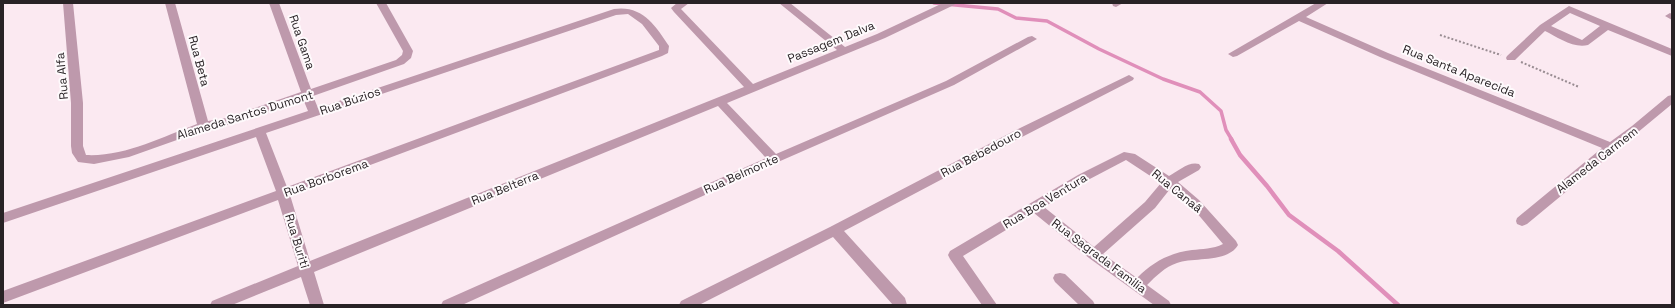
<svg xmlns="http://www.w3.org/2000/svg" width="1675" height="308" font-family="'Space Grotesk',sans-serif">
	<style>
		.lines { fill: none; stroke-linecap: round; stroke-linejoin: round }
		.stream-far1 { stroke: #e08fba; stroke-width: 3.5 }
		.stream { stroke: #e08fba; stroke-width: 4.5 }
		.path { stroke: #998c92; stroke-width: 2; stroke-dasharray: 2 2; stroke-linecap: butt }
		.minor { fill: #be99ac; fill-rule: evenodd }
		.labels { text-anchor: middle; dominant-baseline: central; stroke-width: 4; stroke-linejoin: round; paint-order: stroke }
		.street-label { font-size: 12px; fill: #282225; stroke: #fefafc }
	</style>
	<rect width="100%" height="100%" fill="#fbe9f1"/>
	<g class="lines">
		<path class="stream-far1" d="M934,3L998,9L1016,18L1047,21L1099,49L1163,79L1200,92L1221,111L1226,130L1232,140"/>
		<path class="stream" d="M1231,139L1240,155L1267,186L1289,215L1338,251L1398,305"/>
		<path class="path" d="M1440,35L1501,55
			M1521,62L1579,87"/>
		<path class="minor" d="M63,3H73L83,103V146L86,155C124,157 162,137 197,124L165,3H175L208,121L226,118L301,92L269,3H279L311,89L396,60L402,55L403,51L376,3H386L413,51L411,58L404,64L313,96L318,108L614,9C642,5 655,25 669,46L668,53L662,56L290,195L310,261L744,87L674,12L671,8L677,3H689L681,9L753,84L837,50L779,3H790L845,47L877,34L943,3H956L954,5L885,38L727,103L776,154L946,81L1028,37L1032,36L1037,39L954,85L778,162L462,305H441L443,301L766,158L718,106L314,272L324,305H310L301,277L232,305H210L212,301L298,266L278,200L3,303V291L276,191L256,137L3,223V213L308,111L303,99L232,124L205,130L129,157L94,164L78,162L72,153L71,146V103ZM628,14L642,24L659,46V50L287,187L266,133L616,15Z
			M1112,3H1123L1116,7L1113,6Z
			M1316,3H1328L1306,17L1388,53L1610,142L1632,126L1668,96L1672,95V104L1527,224L1522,226L1517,224L1516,221L1517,218L1602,148L1380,57L1299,21L1237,56L1233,57L1228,54Z
			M1569,6L1672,49V56L1608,30L1588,45C1574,49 1557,37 1545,31L1515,60H1507L1506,58L1507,56L1540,25ZM1570,13L1600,26L1582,40L1551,26Z
			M1670,13L1672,14V20L1665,16Z
			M1129,75L1134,78L1133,80L1020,138L844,231L905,298L907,305H893L833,237L699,305H679L681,301L830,227L1012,132Z
			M1124,152L1135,154L1169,176C1178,171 1189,161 1199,164L1201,167L1199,170L1178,182L1199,200L1236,241L1238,245C1228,263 1193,257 1177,263C1165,267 1156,276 1147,285L1169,301L1171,305H1154L1089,258L1034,213L963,256L997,305H982L950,259L948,255L950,251L1078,175ZM1126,160L1161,183L1145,202L1094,247L1044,207L1086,181ZM1170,189L1191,206L1223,244C1213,249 1202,249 1192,250C1169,253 1153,262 1137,278L1103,254L1155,208Z
			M1060,273L1065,274L1093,301L1095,305H1079L1055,282L1053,278L1055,274Z"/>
	</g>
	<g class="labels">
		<g class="street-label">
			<text transform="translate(302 42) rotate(71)">Rua Gama</text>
			<text transform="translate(831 42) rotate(-22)">Passagem Dalva</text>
			<text transform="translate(199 61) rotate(75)">Rua Beta</text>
			<text transform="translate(1459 71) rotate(22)">Rua Santa Aparecida</text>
			<text transform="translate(62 76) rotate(-95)">Rua Alfa</text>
			<text transform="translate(350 101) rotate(-19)">Rua Búzios</text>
			<text transform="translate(245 115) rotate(-17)">Alameda Santos Dumont</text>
			<text transform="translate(981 153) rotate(-28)">Rua Bebedouro</text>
			<text transform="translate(1597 160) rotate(-38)">Alameda Carmem</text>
			<text transform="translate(741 174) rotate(-24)">Rua Belmonte</text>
			<text transform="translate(326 178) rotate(-20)">Rua Borborema</text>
			<text transform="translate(505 188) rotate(-22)">Rua Belterra</text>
			<text transform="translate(1177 191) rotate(39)">Rua Canaã</text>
			<text transform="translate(1045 201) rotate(-31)">Rua Boa Ventura</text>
			<text transform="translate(297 241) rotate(73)">Rua Buriti</text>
			<text transform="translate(1099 256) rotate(37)">Rua Sagrada Familia</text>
		</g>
	</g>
	<rect width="1675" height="308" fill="none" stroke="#282225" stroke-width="8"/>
</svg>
